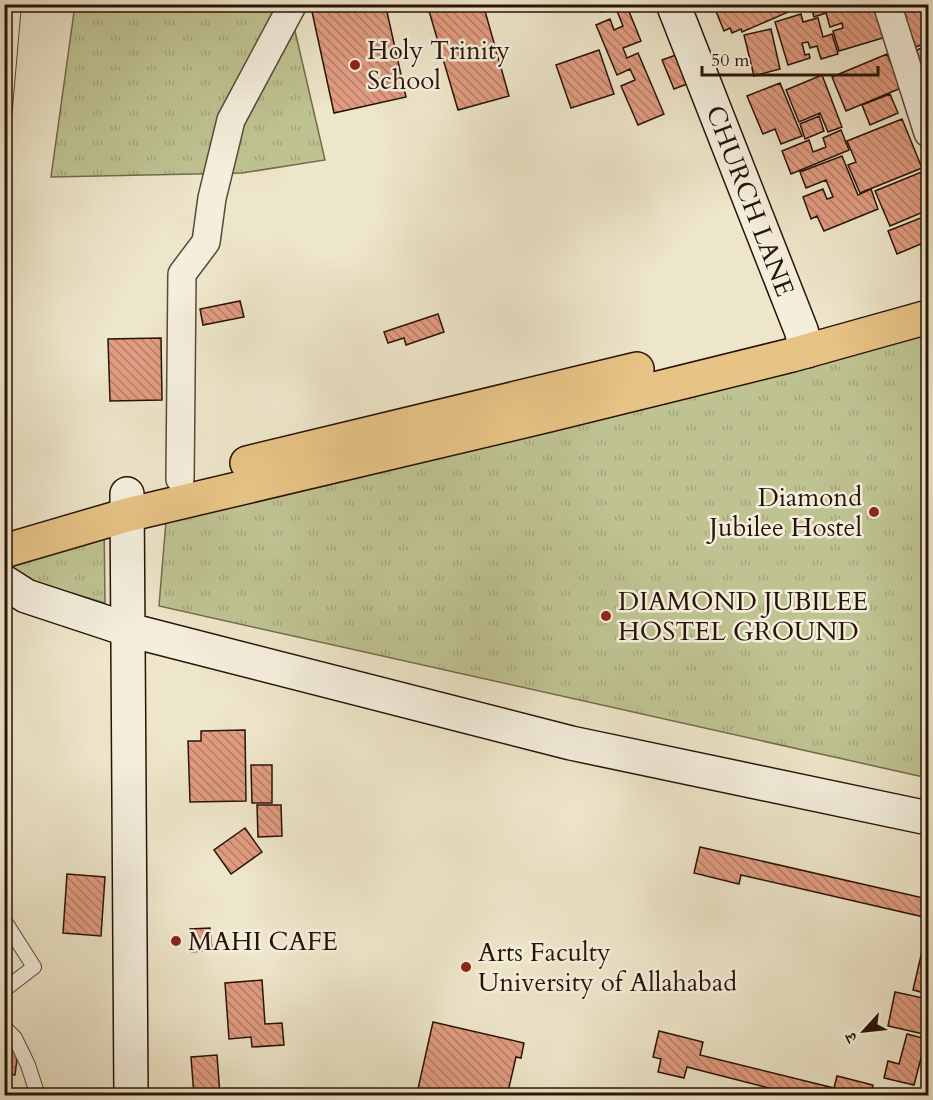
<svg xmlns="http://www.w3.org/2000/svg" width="933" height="1100" font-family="Cardo,'Noto Serif Devanagari',serif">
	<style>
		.grass { fill: url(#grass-tufts); stroke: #746b4c; stroke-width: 1.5 }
		.building { fill: url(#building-back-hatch); stroke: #281307; stroke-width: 1.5 }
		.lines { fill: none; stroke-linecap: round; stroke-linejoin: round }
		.lane-casing { stroke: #5a4838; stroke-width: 16 }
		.street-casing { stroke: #5a4838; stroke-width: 30 }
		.secondary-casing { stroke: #281307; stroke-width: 36 }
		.highway-casing { stroke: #281307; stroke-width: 36 }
		.lane { stroke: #f4efdd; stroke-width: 14 }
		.street { stroke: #f4efdd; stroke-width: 27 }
		.secondary { stroke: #f4efdd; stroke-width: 33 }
		.highway { stroke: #e7c385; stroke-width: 33 }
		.poi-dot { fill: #8f2418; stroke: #f4efdd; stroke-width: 2 }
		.labels { text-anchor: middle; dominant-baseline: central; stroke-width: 5; stroke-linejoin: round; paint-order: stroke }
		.poi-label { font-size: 26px; fill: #281307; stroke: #f4efdd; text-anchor: start }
		.street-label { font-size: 26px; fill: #281307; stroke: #f4efdd }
	</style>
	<defs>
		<pattern id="grass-tufts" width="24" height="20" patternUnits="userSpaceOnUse" patternTransform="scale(1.5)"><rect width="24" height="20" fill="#bfc392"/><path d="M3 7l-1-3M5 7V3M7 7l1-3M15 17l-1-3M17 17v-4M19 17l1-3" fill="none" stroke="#a4a77c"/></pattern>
		<pattern id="building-back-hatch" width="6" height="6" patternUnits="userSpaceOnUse" patternTransform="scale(1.5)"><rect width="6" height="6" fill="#e19c81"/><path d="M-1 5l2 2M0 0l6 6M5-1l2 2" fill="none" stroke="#b67e68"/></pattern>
	</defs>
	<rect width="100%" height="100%" fill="#eee6ca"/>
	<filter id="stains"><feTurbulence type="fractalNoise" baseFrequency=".00333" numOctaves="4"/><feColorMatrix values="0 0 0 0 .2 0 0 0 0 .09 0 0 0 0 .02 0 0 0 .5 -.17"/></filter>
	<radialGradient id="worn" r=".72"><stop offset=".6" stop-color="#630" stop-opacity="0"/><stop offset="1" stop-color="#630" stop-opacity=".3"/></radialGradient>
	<path class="grass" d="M75,5H289L325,160L242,173L51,177Z
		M928,327V778L159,606L166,521Z
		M104,520L105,603L5,573V550Z"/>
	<path class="building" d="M325,4H398L399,9L387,12L406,97L334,113L311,7Z
		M427,4H483L509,96L458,110Z
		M597,4H626L641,41L623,48L627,58L638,53L664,114L638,125L621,86L635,80L630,69L617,75L596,25L610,19L614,30L623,26L615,6L601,12Z
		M713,4H748L751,11L766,4H790L793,10L742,32L741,29L732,33L730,28L724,31Z
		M810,4H876L886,37L839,51L833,31L843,28L842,23L830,27L826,13L814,17Z
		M891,4H928V42L916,47L911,34Z
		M801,14L803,22L818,18L823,37L832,34L838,54L821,59L817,46L810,48L808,42L802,43L805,55L809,54L810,58L788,65L775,22Z
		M771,29L780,69L754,76L744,35Z
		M928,45V62L921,65L915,51Z
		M599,50L614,94L571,108L556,65Z
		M887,54L901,88L846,111L832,77Z
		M676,55L687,84L674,89L662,60Z
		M928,66V89L927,90L921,76L927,74L924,68Z
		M822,75L842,127L828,132L820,113L799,122L786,90Z
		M780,83L802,136L781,144L775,129L763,134L747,96Z
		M890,94L898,113L870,125L862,105Z
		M819,116L824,131L805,139L800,124Z
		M902,119L922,168L860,193L848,165L856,162L847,141Z
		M841,130L849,150L791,174L782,151L809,140L813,152L826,147L823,138Z
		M842,156L858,195L871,189L878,209L824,231L817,216L811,219L803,197L823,189L827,199L833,197L826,180L806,188L800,172Z
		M924,171L928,183V210L890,226L875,191Z
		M928,215V241L897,254L888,231Z
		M240,301L244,317L203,325L200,309Z
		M438,314L444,332L406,345L404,338L388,343L384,332Z
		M161,338L162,400L110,401L108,339Z
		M245,730L246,801L190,802L188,741H201V731Z
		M251,765H272V803H252Z
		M257,805H281L282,836L258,837Z
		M245,828L262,852L231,874L214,850Z
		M700,847L928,899V918L741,875L739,884L694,873Z
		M67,874L105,877L101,936L63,933Z
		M210,928L212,950L192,952L190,929Z
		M923,947L928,949V994L913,990Z
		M262,980L265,1024L282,1023L284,1045L252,1047L251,1037L229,1039L225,983Z
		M895,992L928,999V1035L888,1026Z
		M433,1022L524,1043L521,1058L516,1057L507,1096H444L434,1093L433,1096H422L421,1093H417Z
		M659,1031L703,1042L700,1055L834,1088L837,1076L873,1085L871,1096H800L687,1067L684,1078L658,1072L661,1059L653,1057Z
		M907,1034L926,1039L914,1085L884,1078L888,1061L899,1064Z
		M4,1050L18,1051L15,1075L4,1074Z
		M217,1055L220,1095L194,1096L191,1057Z"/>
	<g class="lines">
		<defs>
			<path id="lane" d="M4,119L14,4
				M4,920L34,967L4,990
				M4,1027L15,1038L28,1065L38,1096"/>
			<path id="street" d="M887,4L928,133
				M180,479L182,274L206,242L212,198L231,120L293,4"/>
			<path id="secondary" d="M673,4L801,330L807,351
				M127,494L131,1096
				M4,582L26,596L129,630L571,743L928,818"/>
			<path id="highway" d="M247,463L637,369
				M4,551L127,515L549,415L792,355L928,317"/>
		</defs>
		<use href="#lane" class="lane-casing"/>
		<use href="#street" class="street-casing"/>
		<use href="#secondary" class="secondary-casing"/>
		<use href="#highway" class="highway-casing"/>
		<use href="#lane" class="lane"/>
		<use href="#street" class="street"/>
		<use href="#secondary" class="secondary"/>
		<use href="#highway" class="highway"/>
	</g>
	<g class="poi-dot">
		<circle cx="355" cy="65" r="6"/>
		<circle cx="874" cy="512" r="6"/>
		<circle cx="606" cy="616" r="6"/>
		<circle cx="176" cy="941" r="6"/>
		<circle cx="466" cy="967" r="6"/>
	</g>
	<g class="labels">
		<g class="poi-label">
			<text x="367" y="50">Holy Trinity<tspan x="367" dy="30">School</tspan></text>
			<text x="862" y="497" text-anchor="end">Diamond<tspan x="862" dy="30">Jubilee Hostel</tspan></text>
			<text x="618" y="601">DIAMOND JUBILEE<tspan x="618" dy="30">HOSTEL GROUND</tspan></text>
			<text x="188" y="941">MAHI CAFE</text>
			<text x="478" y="952">Arts Faculty<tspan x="478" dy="30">University of Allahabad</tspan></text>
		</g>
		<g class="street-label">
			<text transform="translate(750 201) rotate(69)">CHURCH LANE</text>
		</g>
	</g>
	<rect width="933" height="1100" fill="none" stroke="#eee6ca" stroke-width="24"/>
	<rect x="6" y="6" width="921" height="1088" fill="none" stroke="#281307" stroke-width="3"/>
	<rect x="12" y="12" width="909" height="1076" fill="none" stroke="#281307" stroke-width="1.5"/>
	<g transform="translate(864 1031) rotate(243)" stroke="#f4efdd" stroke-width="4.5" paint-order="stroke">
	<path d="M0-4.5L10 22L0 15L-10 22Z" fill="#281307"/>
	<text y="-9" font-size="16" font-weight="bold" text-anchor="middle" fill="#281307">उ</text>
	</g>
	<path d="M702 66v9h176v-9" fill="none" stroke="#281307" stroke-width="3"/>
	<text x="711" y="66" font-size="18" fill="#281307" stroke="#f4efdd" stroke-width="4.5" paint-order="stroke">50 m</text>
	<rect width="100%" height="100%" filter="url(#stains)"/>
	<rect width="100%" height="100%" fill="url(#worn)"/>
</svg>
